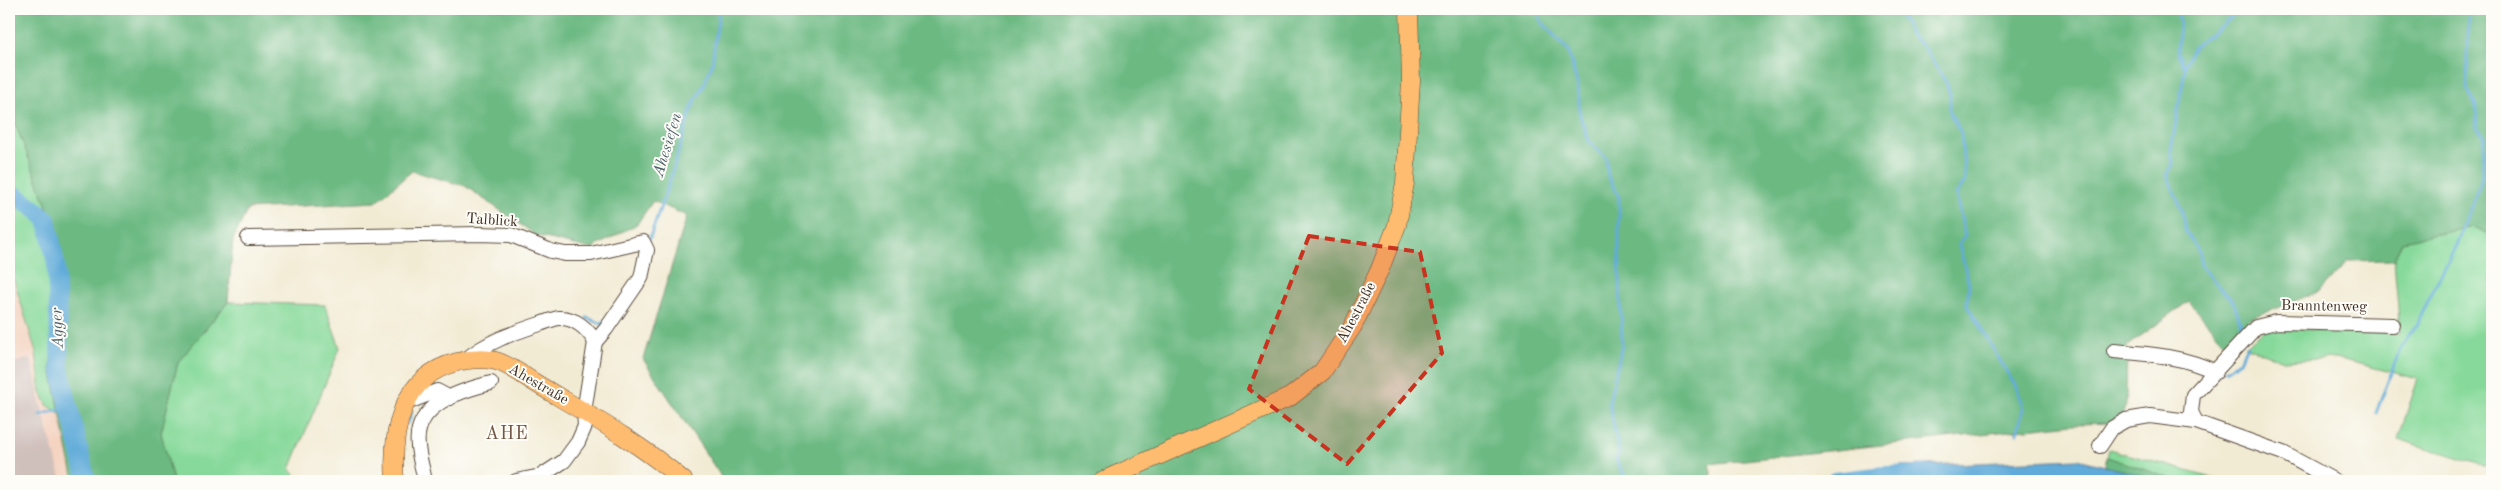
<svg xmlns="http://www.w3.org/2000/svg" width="2501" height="490" font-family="'Old Standard TT',serif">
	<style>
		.built { fill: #f4d3c0 }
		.industrial { fill: #d0c0bc }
		.green { fill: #86d99a; stroke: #60825c }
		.forest { fill: #6cb982; stroke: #547250 }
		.water { fill: #61abd9; stroke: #4e6a7c }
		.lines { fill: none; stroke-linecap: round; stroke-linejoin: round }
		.stream { stroke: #61abd9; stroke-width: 3 }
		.river { stroke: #61abd9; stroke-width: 18 }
		.minor-casing { stroke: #564739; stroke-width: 16 }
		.major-casing { stroke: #564739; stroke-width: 19 }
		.minor { stroke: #fff; stroke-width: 14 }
		.major { stroke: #febc70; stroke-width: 18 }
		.marked { fill: #c8321e; fill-opacity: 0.2; stroke: #c8321e; stroke-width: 4; stroke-dasharray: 10 6; stroke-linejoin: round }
		.labels { text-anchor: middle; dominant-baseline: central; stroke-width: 4; stroke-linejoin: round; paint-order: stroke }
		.street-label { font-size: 15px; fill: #3b2a1e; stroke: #fdfcf7 }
		.water-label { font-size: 16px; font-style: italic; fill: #4a5e69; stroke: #fdfcf7 }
		.quarter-label { font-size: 18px; letter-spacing: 1px; fill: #715441; stroke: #fdfcf7 }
	</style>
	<rect width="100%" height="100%" fill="#fdfcf7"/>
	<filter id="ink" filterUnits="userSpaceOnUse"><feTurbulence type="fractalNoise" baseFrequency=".02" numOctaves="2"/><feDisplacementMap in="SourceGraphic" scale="10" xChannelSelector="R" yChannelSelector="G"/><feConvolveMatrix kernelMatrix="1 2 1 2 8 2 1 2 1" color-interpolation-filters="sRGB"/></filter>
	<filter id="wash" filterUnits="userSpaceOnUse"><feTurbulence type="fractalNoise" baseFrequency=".0096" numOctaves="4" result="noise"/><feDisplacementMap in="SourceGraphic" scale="20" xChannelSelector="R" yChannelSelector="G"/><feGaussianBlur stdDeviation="1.12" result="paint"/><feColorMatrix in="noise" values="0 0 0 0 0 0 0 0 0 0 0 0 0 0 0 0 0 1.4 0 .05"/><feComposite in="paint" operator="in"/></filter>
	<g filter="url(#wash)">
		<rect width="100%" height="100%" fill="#f2ebd4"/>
		<path class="built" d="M9,264L36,352L41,392L47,405L61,414L74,481H9Z
			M2022,477L2048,481H1940H1946Z"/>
		<path class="industrial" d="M31,358L41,405L62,481H9V364Z"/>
		<path class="green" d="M9,107L55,227L51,369L61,414L47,405L41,392L36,352L9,264Z
			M2473,227L2492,235V468L2398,439L2418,379L2336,358L2284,361L2244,346L2267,328L2400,333L2394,260L2401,241Z
			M228,302L325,305L340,348L290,469L301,481H173L161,433L178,362Z
			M2109,449L2222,481H2177L2107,457Z"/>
		<path class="forest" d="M9,9H2492V235L2473,227L2402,241L2394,260L2348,261L2320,291L2251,318L2225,344L2189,301L2127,346L2126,405L2119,423L2073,424L1709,464L1713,481H721L720,475L643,359L687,216L653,201L637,224L591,249L537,236L465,186L412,171L376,202L248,209L233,239L228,302L178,362L161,433L173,481H74L51,369L55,227L9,107Z
			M2107,457L2169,478L2177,481H2101Z"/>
		<path class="water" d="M2078,459L2163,481H2104L2085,475L1905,481L1900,466Z"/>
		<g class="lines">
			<path class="stream" d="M1537,9L1541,21L1568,51L1578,86L1580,116L1589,141L1606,158L1608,177L1619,197V251L1622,345L1609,402L1619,452L1616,460L1628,481
				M1897,9L1911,35L1922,45L1946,82L1950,94V113L1961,133L1965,181L1956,195L1965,236L1959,244L1969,284L1967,305L2017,389L2023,409L2017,433
				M2175,9L2180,21L2178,53L2184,66
				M2240,9L2220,28L2194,46L2186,63L2171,150L2173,164L2167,175L2182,210L2185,231L2200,253L2201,266L2234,303L2243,330
				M649,240L669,183L692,107L704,85L712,64L719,12L717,9
				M587,318L603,324L604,321
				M2225,371L2240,361L2247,345
				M2376,413L2401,347L2414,329L2456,245L2481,181L2485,137L2477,128L2476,106L2467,88L2469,9
				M40,415L69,407
				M408,423L412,412
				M403,471L405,481"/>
			<path class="river" d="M9,191L30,205L47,219L56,264L60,369L87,481
				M1835,481L1884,475L1926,474"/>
		</g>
	</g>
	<g filter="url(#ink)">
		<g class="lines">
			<defs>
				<path id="minor" d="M248,238L479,234L511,235L551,251L565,254H591L643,242L647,250L641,278L606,329L595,342L584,412L585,426L578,442L564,461L541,476L516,481
					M2114,351C2150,354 2183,356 2216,372
					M464,361C486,342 513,333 540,324C546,322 553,319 558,318C575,317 588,329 595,342
					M406,403L437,391L450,398
					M2196,422L2191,412L2193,395L2256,327L2276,322L2393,325
					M2100,446L2112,428L2126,420L2150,416L2196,422L2283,453L2335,481
					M425,481C423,470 419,458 418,446C413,405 459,391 491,383"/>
				<path id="major" d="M395,481C391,431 401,376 457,362C469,359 487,358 499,362C513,367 528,379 542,387C591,416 641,444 684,481
					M1102,481L1290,397L1322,372L1353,326L1380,269L1397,225L1405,183L1411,81L1409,9"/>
			</defs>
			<use href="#minor" class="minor-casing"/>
			<use href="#major" class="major-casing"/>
			<use href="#minor" class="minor"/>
			<use href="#major" class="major"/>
		</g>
	</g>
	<path class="marked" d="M1309,236L1420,252L1442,353L1347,464L1249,389Z"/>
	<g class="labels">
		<g class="street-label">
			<text transform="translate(492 221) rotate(4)">Talblick</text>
			<text transform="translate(2324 307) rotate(1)">Branntenweg</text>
			<text transform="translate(1357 313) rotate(-62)">Ahestraße</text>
			<text transform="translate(538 385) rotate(30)">Ahestraße</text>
		</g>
		<g class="water-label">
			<text transform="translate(668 145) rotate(-73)">Ahesiefen</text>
			<text transform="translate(58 328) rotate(-92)">Agger</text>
		</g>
		<g class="quarter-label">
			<text x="507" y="434">AHE</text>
		</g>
	</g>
	<rect width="2501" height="490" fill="none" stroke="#fdfcf7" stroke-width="30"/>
</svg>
